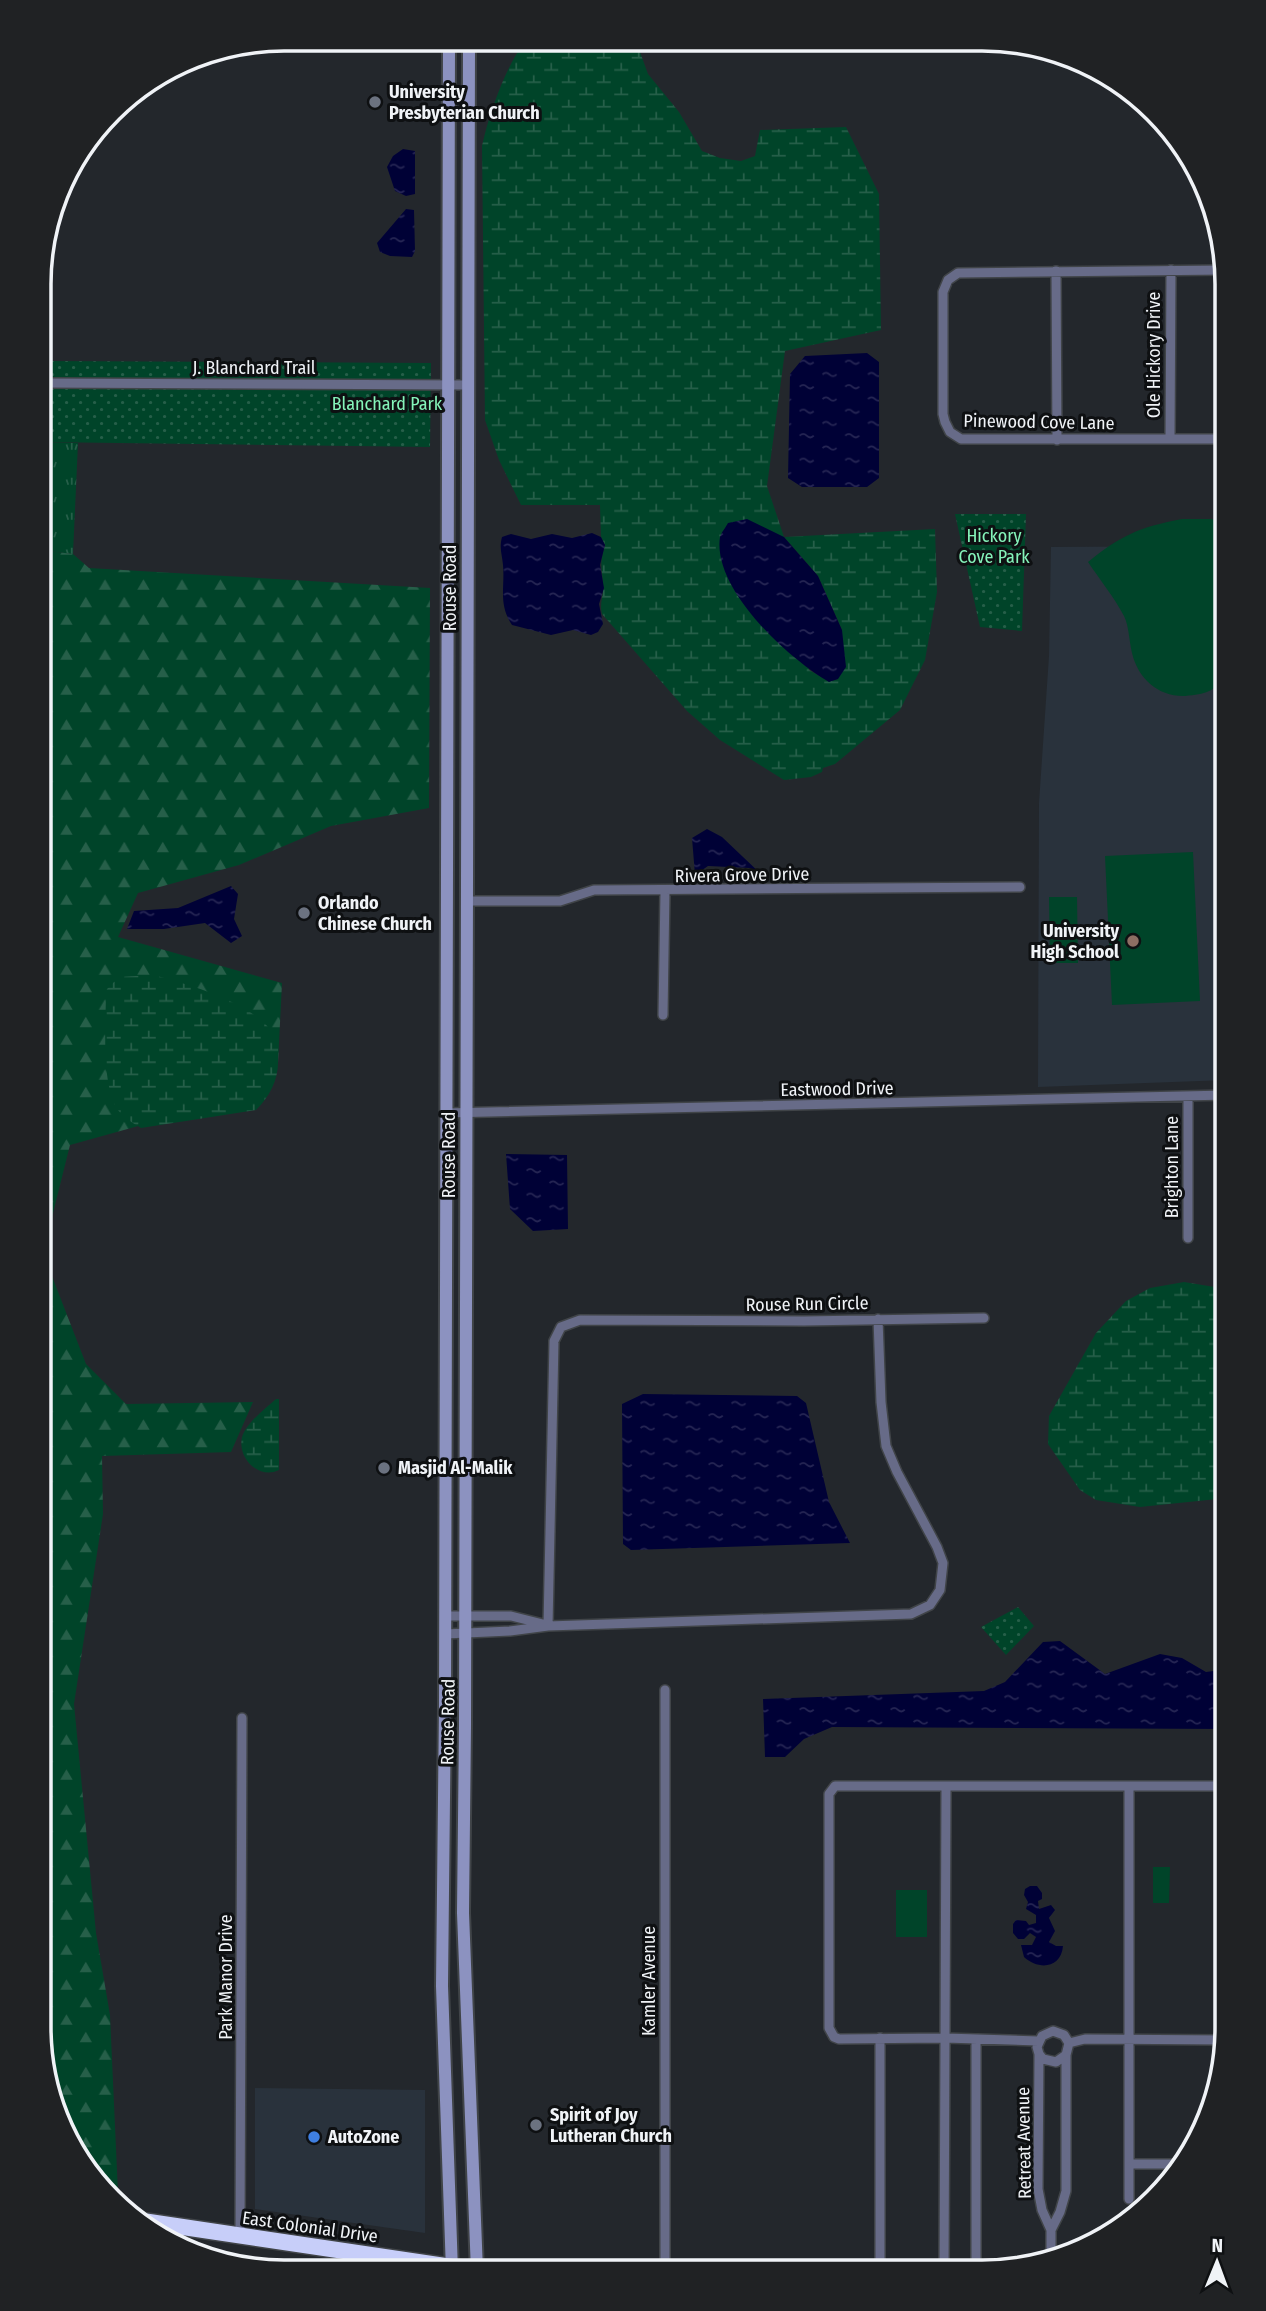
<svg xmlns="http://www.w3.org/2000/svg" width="1266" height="2311" font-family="'Fira Sans Condensed',sans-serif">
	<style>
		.built { fill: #29323c }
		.grass { fill: url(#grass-tufts) }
		.forest { fill: url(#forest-firs) }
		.wetland { fill: url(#wetland-marsh); fill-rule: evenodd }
		.park { fill: url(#park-dots) }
		.pitch { fill: #004429 }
		.water { fill: url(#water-ripples) }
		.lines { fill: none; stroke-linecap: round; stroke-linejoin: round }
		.street-casing { stroke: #404448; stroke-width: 12 }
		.secondary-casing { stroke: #404448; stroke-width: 16 }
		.highway-casing { stroke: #404448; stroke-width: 19 }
		.street { stroke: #676b88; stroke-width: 9 }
		.secondary { stroke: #8c92c0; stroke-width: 12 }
		.highway { stroke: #c7cef9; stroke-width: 16 }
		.worship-dot { fill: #6b7280; stroke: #0e1012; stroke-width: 2.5 }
		.education-dot { fill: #8d6e63; stroke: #0e1012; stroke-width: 2.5 }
		.shop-dot { fill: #3f7fe0; stroke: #0e1012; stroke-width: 2.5 }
		.labels { text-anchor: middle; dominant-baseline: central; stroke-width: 6; stroke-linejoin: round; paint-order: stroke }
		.poi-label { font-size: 18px; font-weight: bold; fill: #f0f3f7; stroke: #0e1012; text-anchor: start }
		.street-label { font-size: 18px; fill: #f0f3f7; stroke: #0e1012 }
		.park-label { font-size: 18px; fill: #85f4ba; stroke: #0e1012 }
		.rim { fill: none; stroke: #f0f3f7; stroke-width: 3.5 }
	</style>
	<defs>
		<pattern id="grass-tufts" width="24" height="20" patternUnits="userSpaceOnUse" patternTransform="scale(1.75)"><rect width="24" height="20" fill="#004429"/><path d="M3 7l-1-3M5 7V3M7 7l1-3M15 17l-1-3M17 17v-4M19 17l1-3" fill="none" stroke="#265f49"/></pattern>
		<pattern id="forest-firs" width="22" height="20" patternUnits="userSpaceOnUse" patternTransform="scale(1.75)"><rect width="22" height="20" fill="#004429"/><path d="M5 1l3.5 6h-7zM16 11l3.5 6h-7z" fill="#265f49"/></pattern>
		<pattern id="wetland-marsh" width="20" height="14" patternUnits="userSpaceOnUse" patternTransform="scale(1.75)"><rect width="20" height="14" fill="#004429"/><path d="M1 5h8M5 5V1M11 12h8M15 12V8" fill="none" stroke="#265f49"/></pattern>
		<pattern id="park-dots" width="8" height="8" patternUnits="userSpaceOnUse" patternTransform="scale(1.75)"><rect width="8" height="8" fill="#004429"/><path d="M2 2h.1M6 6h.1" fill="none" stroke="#265f49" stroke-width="1.8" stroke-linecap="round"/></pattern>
		<pattern id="water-ripples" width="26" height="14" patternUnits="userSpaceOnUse" patternTransform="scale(1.75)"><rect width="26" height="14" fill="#000136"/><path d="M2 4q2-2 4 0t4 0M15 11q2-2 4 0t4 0" fill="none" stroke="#262654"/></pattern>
	</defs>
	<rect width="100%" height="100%" fill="#23272c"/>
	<path class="built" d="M1227,546V1080L1038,1087L1039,803L1049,656L1051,547Z
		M255,2088L425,2090V2233L255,2209Z"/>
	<path class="grass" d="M40,442L78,443L73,554L40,550Z"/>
	<path class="forest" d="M40,550L73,554L89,568L430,588L429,808L331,826L239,865L138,893L118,937L282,983L278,1063L221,1103L70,1145L43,1253L86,1364L126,1404L253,1402L231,1452L102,1456L103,1514L74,1704L96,1933L110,2015L118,2193L109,2192L52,2107L39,2027Z"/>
	<path class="wetland" d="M526,40L636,41L648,74L679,112L702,151L720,158L741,161L755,156L760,130L846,127L879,194L881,330L785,351L767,486L784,537L935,529L937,592L925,660L900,710L835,764L823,768L822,772L811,777L784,780L720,740L687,711L602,614C599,603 604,596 603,586C602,566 599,566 605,545L601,537L600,505H521L499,460L485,420L482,146C489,114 506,65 526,40ZM784,537L818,576L842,630L838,679L829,681L809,670Z
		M153,975C187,984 265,1005 277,1042C279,1046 278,1053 278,1058C279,1079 270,1096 256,1110L141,1128C131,1122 122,1117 116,1107C101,1079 106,1022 106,990L119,977Z
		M1184,1282L1227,1289V1498L1140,1507L1096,1500L1080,1490L1048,1444L1049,1416L1096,1333L1126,1301L1150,1288Z
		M276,1399H279V1470C259,1480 237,1458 242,1437C247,1422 265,1409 276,1399Z"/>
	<path class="park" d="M40,361L431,363L430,447L40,442Z
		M955,514H1026L1022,631L980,627Z
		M1018,1607L1034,1626L1006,1655L981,1627Z"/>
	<path class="pitch" d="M1182,519H1211L1227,523V676C1213,692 1206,694 1185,696C1159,697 1138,679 1132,653C1129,641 1129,626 1124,616C1114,597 1100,580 1088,562C1121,535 1140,527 1182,519Z
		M1193,852L1200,1001L1112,1005L1105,856Z
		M1049,897H1077L1078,963H1050Z
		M1153,1867H1170L1169,1903H1153Z
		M896,1890H927V1937H896Z"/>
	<path class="water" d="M403,149L415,151V194L406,196L395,191L387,167L393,156Z
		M406,209L414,210L415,251L412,257L390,256L380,252L377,243Z
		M867,353L879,362V478L867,487H802L788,478L790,374L805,356Z
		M747,519L784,537L818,576L842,630L846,667L838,679L829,682C789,659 712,589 720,537C721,533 726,527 728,523Z
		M592,533L601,537L605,545L600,565L604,588L599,604L603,624L598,632L591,635L573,630L551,635L512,625C498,604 505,588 503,565C502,554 499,548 502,537L511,534L531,539L552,534L572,538Z
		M707,829L722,837L762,875L750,868L708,866L695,875L692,838Z
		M231,886L238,894L234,919L242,936L231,943L205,923L164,929H127L134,911L178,908Z
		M506,1154L567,1155L568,1229L533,1231L510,1209Z
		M643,1394L797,1396L806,1403L829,1502L850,1543L631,1550L623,1544L622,1404Z
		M1060,1641L1105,1674L1160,1654L1182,1658L1206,1672L1221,1670L1227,1674V1729L832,1727L804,1739L785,1757H765L763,1699L984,1691L1005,1682L1043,1642Z
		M1030,1886H1037L1042,1893V1899L1038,1901L1039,1909L1051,1905L1055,1910L1049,1918L1055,1931L1049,1942L1056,1946H1063C1061,1969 1038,1970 1024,1957L1021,1945H1032L1036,1937L1030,1933L1024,1939H1018L1013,1933V1924L1016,1920L1026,1921L1029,1925L1036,1923V1915L1026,1909L1028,1902L1024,1895L1025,1889Z"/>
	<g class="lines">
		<defs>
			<path id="street" d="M1225,270L958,273L948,280L943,292V414L945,422L950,432L961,439H1227
				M1056,271L1057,440
				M40,383L468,385
				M1170,439L1171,270
				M467,901H560L594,890L1020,887
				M663,1015L665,891
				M446,1113L1227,1095
				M1188,1238V1097
				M445,1616H511L543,1624
				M548,1626L554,1341L561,1327L580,1320L804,1321L984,1318
				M445,1634L510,1631L548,1626L911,1614L930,1605L940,1590L943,1563L937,1547L897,1472L886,1446L881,1402L878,1319
				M946,1786H835L829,1794V2028L834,2037L839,2039L945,2038L946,1786H1129V2199
				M1129,1786H1222L1227,1789
				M1069,2043L1085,2039L1227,2040
				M1039,2054L1043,2059L1056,2062L1066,2055L1069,2043L1064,2035L1053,2031L1042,2036L1037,2047L1039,2054L1038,2189L1042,2210L1051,2230V2261
				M1129,2164H1184
				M1051,2230L1060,2212L1066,2191V2055
				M240,2236L242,1718
				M665,2272V1690
				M880,2272V2038
				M944,2272L945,2038L1038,2041
				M976,2272V2039"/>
			<path id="secondary" d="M449,40L445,1704L442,1986L452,2271
				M469,40L465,1726L463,1913L477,2271"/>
			<path id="highway" d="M136,2220L479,2271
				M244,2268L258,2270"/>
		</defs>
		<use href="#street" class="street-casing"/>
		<use href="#secondary" class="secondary-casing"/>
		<use href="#highway" class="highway-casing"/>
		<use href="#street" class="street"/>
		<use href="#secondary" class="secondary"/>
		<use href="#highway" class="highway"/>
	</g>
	<g class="worship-dot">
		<circle cx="375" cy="102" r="7"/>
		<circle cx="304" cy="913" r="7"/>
		<circle cx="384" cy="1468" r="7"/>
		<circle cx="536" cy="2125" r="7"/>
	</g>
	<circle class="education-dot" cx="1133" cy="941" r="7"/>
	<circle class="shop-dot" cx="314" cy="2137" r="7"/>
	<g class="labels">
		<g class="poi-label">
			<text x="389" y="92">University<tspan x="389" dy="21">Presbyterian Church</tspan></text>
			<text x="318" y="903">Orlando<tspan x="318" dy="21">Chinese Church</tspan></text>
			<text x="1119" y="931" text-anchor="end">University<tspan x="1119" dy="21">High School</tspan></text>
			<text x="398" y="1468">Masjid Al-Malik</text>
			<text x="550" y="2115">Spirit of Joy<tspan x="550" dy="21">Lutheran Church</tspan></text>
			<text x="328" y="2137">AutoZone</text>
		</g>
		<g class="street-label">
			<text transform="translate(1154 355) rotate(-90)">Ole Hickory Drive</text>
			<text x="254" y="368">J. Blanchard Trail</text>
			<text transform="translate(1039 422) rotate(1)">Pinewood Cove Lane</text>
			<text transform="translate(450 588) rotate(-90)">Rouse Road</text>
			<text transform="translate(742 875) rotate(-1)">Rivera Grove Drive</text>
			<text transform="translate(837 1089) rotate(-1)">Eastwood Drive</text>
			<text transform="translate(449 1155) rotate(-90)">Rouse Road</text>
			<text transform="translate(1172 1167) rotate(-90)">Brighton Lane</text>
			<text transform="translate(807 1304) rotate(-1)">Rouse Run Circle</text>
			<text transform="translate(448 1722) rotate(-89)">Rouse Road</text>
			<text transform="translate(226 1977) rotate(-90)">Park Manor Drive</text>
			<text transform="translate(649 1981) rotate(-90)">Kamler Avenue</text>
			<text transform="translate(1024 2143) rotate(-91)">Retreat Avenue</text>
			<text transform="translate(310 2227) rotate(8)">East Colonial Drive</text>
		</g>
		<g class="park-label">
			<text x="387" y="404">Blanchard Park</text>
			<text x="994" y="536">Hickory<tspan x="994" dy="21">Cove Park</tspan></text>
		</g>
	</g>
	<path d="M0 0H1266V2311H0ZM284 51H982A233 233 0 0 1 1215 284V2027A233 233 0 0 1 982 2260H284A233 233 0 0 1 51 2027V284A233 233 0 0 1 284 51Z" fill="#202224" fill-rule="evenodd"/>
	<path class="rim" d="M284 51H982A233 233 0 0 1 1215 284V2027A233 233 0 0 1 982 2260H284A233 233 0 0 1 51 2027V284A233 233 0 0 1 284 51Z"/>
	<g transform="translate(1217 2262) rotate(1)" stroke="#0e1012" stroke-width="5" paint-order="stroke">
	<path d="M0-5L12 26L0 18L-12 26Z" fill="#f0f3f7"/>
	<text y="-10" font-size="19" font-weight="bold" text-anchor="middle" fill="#f0f3f7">N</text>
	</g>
</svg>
